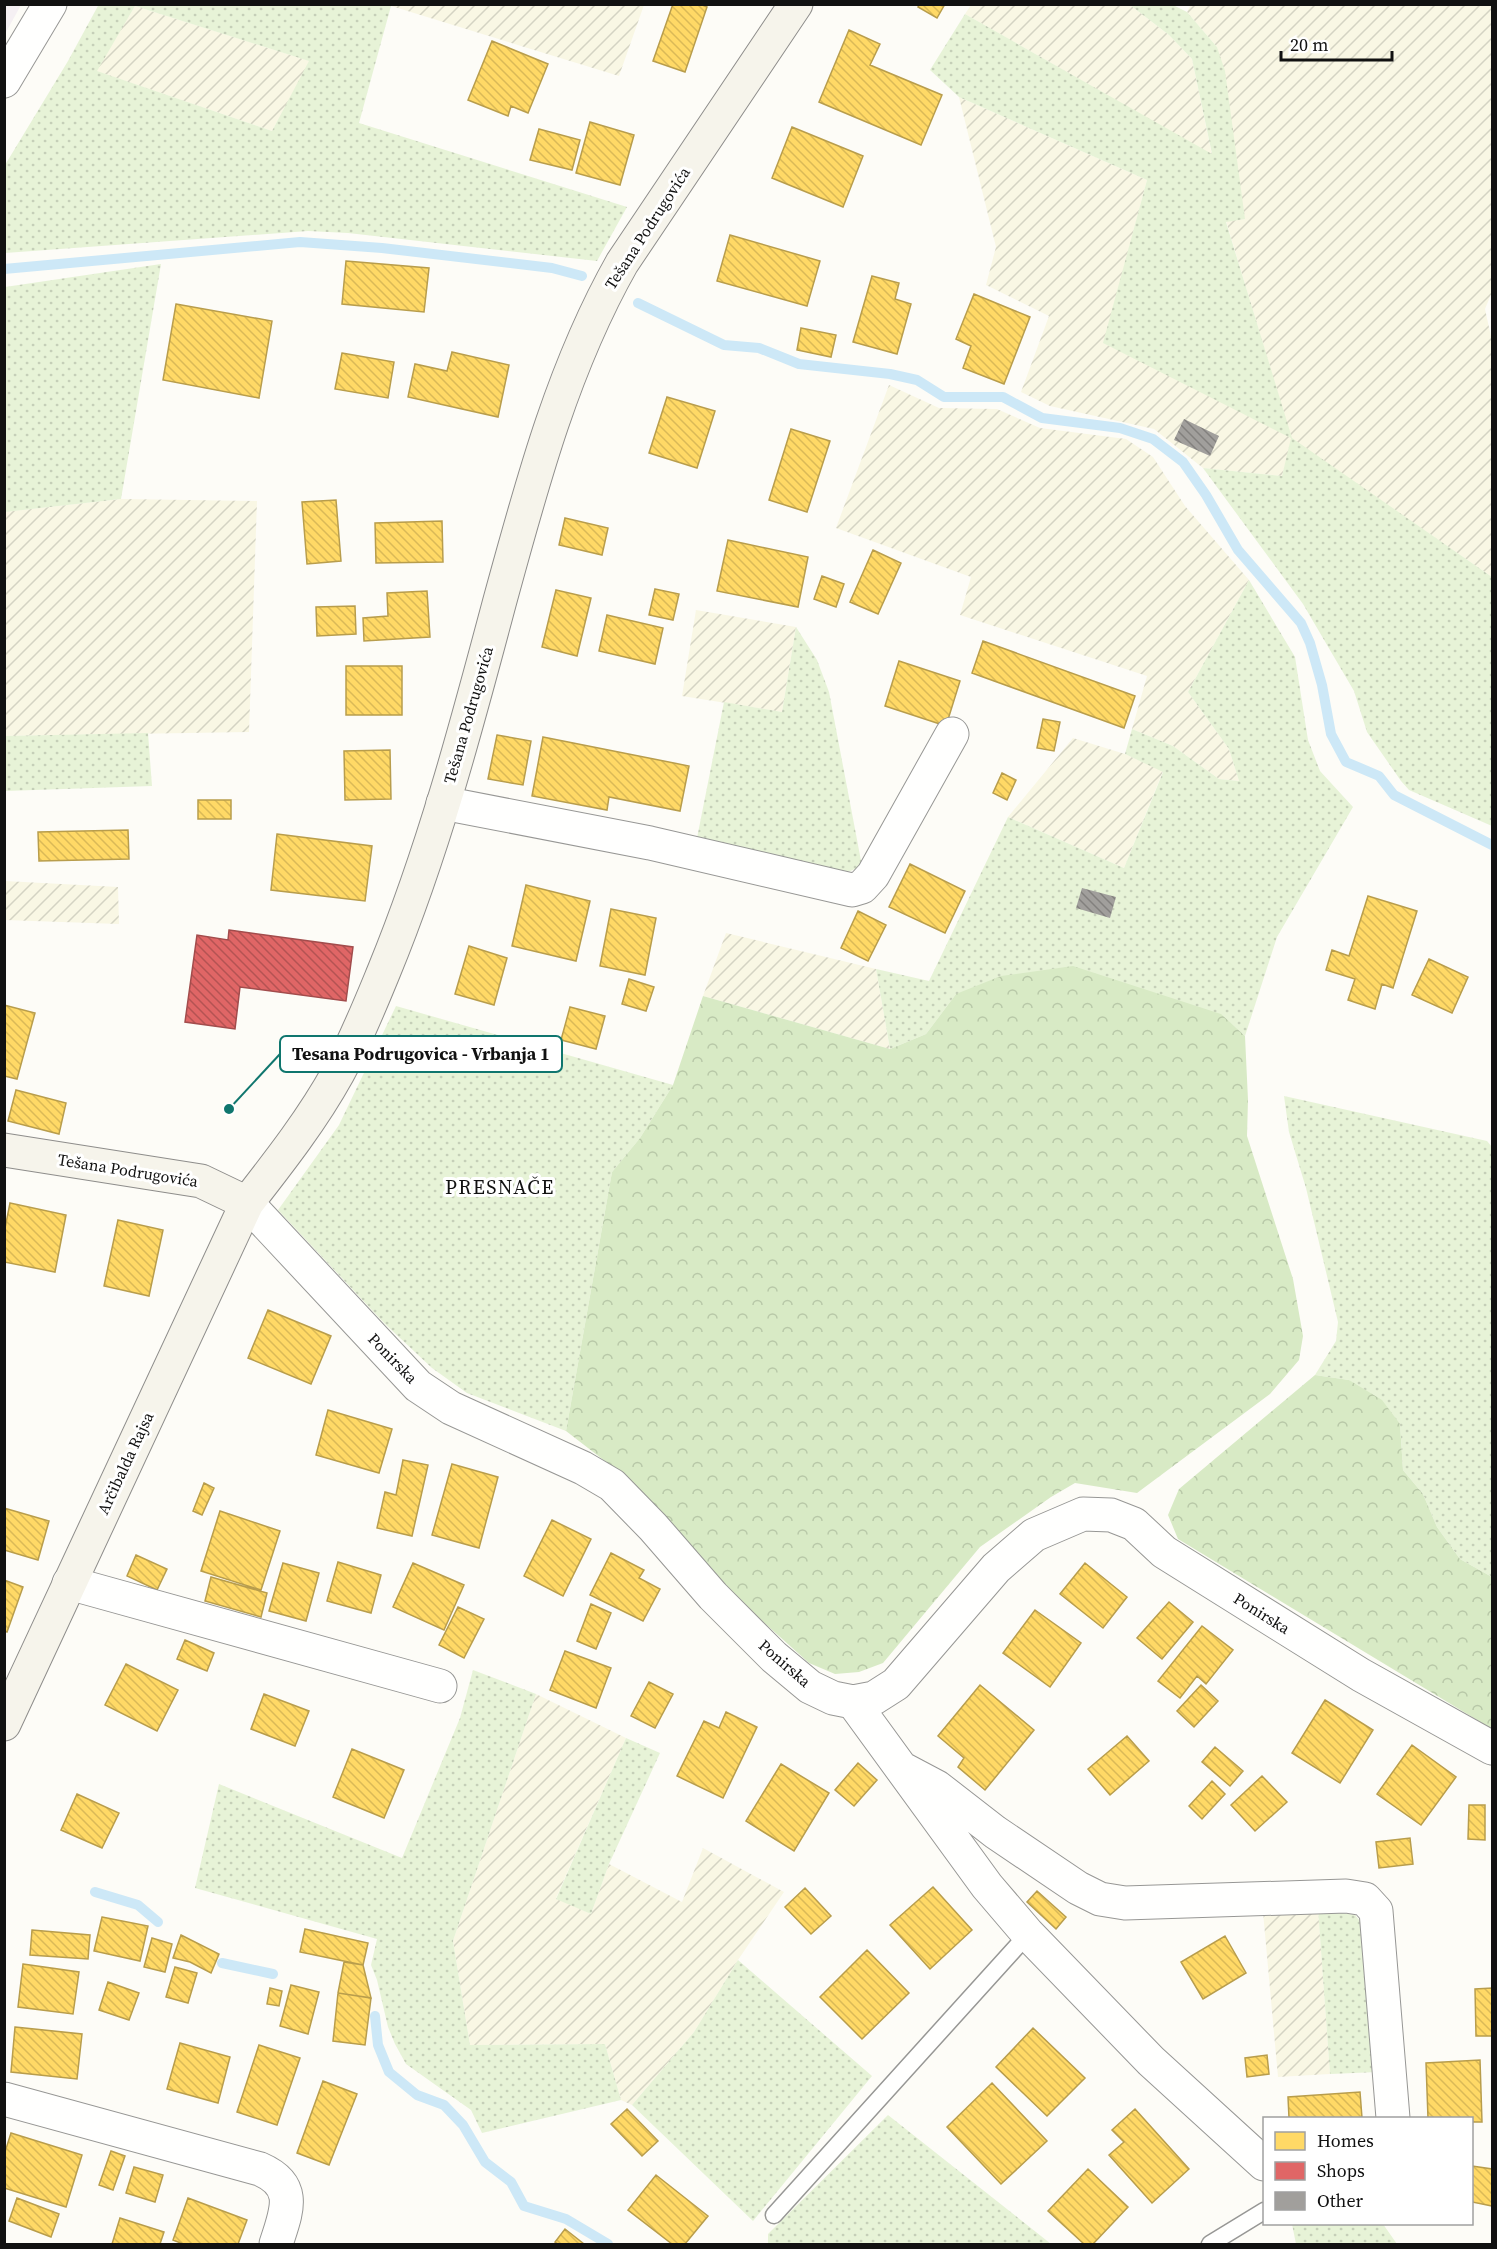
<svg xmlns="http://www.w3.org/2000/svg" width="1497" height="2249" font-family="'Source Serif 4',serif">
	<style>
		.industrial { fill: #f5f0f3 }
		.farmland { fill: url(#farmland-furrows) }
		.grass { fill: url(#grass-dots); fill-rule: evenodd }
		.forest { fill: url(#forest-crowns) }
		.homes { fill: url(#homes-back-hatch); stroke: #b89d4c; stroke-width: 1.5 }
		.shops { fill: url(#shops-back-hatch); stroke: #a24c4c; stroke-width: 1.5 }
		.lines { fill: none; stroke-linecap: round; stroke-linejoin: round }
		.stream { stroke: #cde8f7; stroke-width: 10 }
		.building { fill: url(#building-back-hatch) }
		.lane-casing { stroke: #979795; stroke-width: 19 }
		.street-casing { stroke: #979795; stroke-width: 35 }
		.secondary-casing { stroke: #8e8d8b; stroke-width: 35 }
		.lane { stroke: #fffffe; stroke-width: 16 }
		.street { stroke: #fffffe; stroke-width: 33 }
		.secondary { stroke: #f6f4eb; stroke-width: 33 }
		.labels { text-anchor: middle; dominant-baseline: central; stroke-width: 6; stroke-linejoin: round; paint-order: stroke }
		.street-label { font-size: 16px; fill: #111; stroke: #fff }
		.quarter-label { font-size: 20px; letter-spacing: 1.5px; fill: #111; stroke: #fff }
		.leader { fill: none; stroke: #0f766e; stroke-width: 2 }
		.callout-dot { fill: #0f766e; stroke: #fff; stroke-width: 2 }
		.callout { fill: #fff; stroke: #0f766e; stroke-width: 2 }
		.callout-label { font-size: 18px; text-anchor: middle; font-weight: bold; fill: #111 }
	</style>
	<defs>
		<pattern id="farmland-furrows" width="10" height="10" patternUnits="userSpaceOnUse" patternTransform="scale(1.5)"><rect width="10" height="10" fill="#f9f7e4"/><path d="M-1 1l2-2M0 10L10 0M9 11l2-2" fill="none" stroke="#d4d3c3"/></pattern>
		<pattern id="grass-dots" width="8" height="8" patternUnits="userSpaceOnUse" patternTransform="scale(1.5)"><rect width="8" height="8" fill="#e7f3d7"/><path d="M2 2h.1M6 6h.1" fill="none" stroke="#c5cfb8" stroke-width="1.8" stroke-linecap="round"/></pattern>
		<pattern id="forest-crowns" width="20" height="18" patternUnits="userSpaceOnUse" patternTransform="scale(1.5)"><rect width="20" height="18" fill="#d8eac5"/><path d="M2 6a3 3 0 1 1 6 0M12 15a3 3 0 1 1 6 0" fill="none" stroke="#b8c8a8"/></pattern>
		<pattern id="homes-back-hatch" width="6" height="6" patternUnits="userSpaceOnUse" patternTransform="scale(1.5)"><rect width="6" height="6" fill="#ffd966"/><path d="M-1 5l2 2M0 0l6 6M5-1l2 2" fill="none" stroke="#dab957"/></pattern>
		<pattern id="shops-back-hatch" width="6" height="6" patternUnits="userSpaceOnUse" patternTransform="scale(1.5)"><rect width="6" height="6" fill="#e06666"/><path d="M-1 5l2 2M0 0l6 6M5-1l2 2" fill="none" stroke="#b45353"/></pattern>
		<pattern id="building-back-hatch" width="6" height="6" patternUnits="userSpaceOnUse" patternTransform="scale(1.5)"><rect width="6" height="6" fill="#a19f9c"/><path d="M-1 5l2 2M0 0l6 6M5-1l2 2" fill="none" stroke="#82807e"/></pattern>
	</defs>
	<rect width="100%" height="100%" fill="#fdfcf7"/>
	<path class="industrial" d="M5,4L21,5L5,34L4,5Z"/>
	<path class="farmland" d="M1191,4L1492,5V292L1485,309L1492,341V577L1292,439L1282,476L1203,468L1154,429L1050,406L1021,392L1049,316L986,285L996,247L959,97L1147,180L1104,343L1291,437L1226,221L1244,219L1217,47L1187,12Z
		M388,5H644L619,76Z
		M971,5H1130L1169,35L1192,59L1212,155L965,14Z
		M135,6L310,61L272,131L96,71Z
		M889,385L939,408L997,409L1040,428L1126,439L1153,457L1185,506L1249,580L1188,692L1229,749L1239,781L1219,779L1173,746L1132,729L1147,676L960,615L971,577L836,528Z
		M121,499L257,501L249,732L5,736L4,512Z
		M696,610L796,627L782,712L682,696Z
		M1073,738L1125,754L1163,771L1124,868L1008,817Z
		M5,881L118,887L119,924L5,920Z
		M726,933L876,969L890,1049L703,996Z
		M536,1694L626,1738L556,1898L591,1914L609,1864L682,1902L703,1848L784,1892L738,1960L694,2032L632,2105L621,2100L605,2044L470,2045L453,1941Z
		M1318,1909L1330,2074L1278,2077L1263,1912Z"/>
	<path class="grass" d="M99,4L391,6L359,123L627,207L597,261L348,233L308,231L5,253V165L68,61ZM135,6L309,61L272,131L97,71Z
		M1130,5H1173L1187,12L1217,47L1225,71L1245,219L1226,222L1292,438L1492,577V826L1409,790L1401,781L1367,732L1354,691L1303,604L1203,468L1282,476L1291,438L1103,343L1147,180L959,97L930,70L965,14L1212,154L1192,59L1169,35Z
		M161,264L121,499L5,512V287Z
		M1249,580L1295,657L1308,740L1320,771L1353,807L1277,937L1245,1036L1220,1014L956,994L926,1034L890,1049L876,969L929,981L1008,817L1124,868L1163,772L1125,754L1132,729L1173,746L1219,779L1239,781L1229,749L1188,692Z
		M796,627L817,660L829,692L862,866L848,872L697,838L724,702L782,712Z
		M148,733L152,786L5,791V736Z
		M396,1006L673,1085L640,1138L612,1172L566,1431L467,1393L432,1368L384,1323L278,1210L339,1125Z
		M1284,1096L1487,1141L1492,1147V1577L1460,1559L1437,1527L1423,1494L1403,1470L1400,1424L1349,1380L1315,1375L1336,1341L1338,1322L1306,1188L1289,1132Z
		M473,1670L536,1694L453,1941L470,2045L605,2044L621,2100L482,2133L471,2110L406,2064L395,2044L388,2027L377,1980L371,1965L377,1939L195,1888L219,1784L402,1858L460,1718Z
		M626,1738L660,1753L609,1864L591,1914L556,1899Z
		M1318,1909L1355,1915L1364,1926L1378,2072L1330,2074Z
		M738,1960L872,2076L753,2221L632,2105L694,2032Z
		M888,2115L1041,2236L1051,2244H768V2234Z
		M1292,2224H1383L1397,2244H1296Z"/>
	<path class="forest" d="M1073,966L1221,1014L1245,1036L1248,1100L1247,1136L1293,1279L1303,1336L1299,1360L1270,1394L1137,1493L1075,1483L1051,1497L980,1547L883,1663L859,1672L835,1674L809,1663L739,1600L632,1482L566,1431L612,1172L640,1138L673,1085L703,996L890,1049L926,1034L956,994L1001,976Z
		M1315,1375L1349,1380L1382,1400L1400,1424L1403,1470L1423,1494L1437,1527L1460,1559L1492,1577V1729L1178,1539L1168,1515L1179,1489Z"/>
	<path class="homes" d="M673,4H700L707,7L685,72L653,61Z
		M920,4H945L937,18L918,7Z
		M849,30L880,44L870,65L942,95L921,145L819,102Z
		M492,41L548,64L528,113L511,106L508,116L468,100Z
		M590,122L634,135L620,185L576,173Z
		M792,127L863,156L843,207L772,178Z
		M539,129L580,140L572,170L530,160Z
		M730,235L820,261L807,306L717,281Z
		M346,261L429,268L424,312L342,304Z
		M872,276L899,283L895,299L911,304L897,354L853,342Z
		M974,294L1030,317L1004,384L963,368L971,346L956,339Z
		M176,304L272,321L259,398L163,380Z
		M801,328L836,335L831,357L797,350Z
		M452,352L509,365L498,417L408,397L415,364L447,371Z
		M342,353L394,362L388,398L335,389Z
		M667,397L715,411L697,468L649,453Z
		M791,429L830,441L807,512L769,500Z
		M336,500L341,561L307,564L302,502Z
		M565,518L608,528L602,555L559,545Z
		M442,521L443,562L376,563L375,523Z
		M728,540L808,557L798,607L717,591Z
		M873,550L901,563L878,614L850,602Z
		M822,576L844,584L836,607L814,599Z
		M655,589L679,594L673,620L649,615Z
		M556,590L591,598L577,656L542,647Z
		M427,591L430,637L364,641L363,618L388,616L387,593Z
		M355,606L356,634L317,636L316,607Z
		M607,615L663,628L655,664L599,651Z
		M983,641L1135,696L1124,728L972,673Z
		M899,661L960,681L946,726L885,706Z
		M346,666H402V715H346Z
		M1043,719L1060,722L1054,751L1037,748Z
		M497,735L531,741L523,785L488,779Z
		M543,737L689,766L680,811L609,797L607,810L532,796Z
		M390,750L391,799L345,800L344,751Z
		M1002,773L1016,780L1007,800L993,793Z
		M198,800H231V819H198Z
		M128,830L129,859L39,861L38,832Z
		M277,834L372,846L365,901L271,890Z
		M910,864L965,891L945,933L889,907Z
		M526,885L590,901L576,961L512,946Z
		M1368,896L1417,911L1393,988L1382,984L1375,1009L1348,1000L1355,979L1326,970L1332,950L1349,956Z
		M611,909L656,918L645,975L600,966Z
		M858,911L886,925L868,961L841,948Z
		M469,946L507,958L494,1005L455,994Z
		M1429,959L1468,977L1452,1013L1412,995Z
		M629,979L654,987L646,1011L622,1004Z
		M4,1005L35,1013L17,1079L4,1076Z
		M570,1007L605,1016L596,1049L561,1040Z
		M16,1090L66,1103L59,1134L8,1121Z
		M10,1203L66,1215L55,1272L4,1262V1233Z
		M118,1220L163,1230L149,1296L104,1286Z
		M268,1310L331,1336L311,1384L248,1358Z
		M328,1410L392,1429L379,1473L316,1455Z
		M403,1460L428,1465L412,1536L377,1528L385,1492L396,1495Z
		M452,1464L498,1477L479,1548L432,1535Z
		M204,1483L214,1488L202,1515L193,1511Z
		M4,1508L49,1521L38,1560L4,1550Z
		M220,1511L280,1531L261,1590L201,1571Z
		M552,1520L591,1539L563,1596L524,1576Z
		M611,1553L644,1570L639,1578L660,1589L643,1621L590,1595Z
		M136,1555L167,1569L157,1590L127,1576Z
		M338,1562L381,1575L371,1613L327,1601Z
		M283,1563L319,1573L306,1621L269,1611Z
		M413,1563L464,1585L444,1630L393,1607Z
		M1085,1563L1127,1597L1103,1628L1060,1594Z
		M211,1577L267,1593L261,1617L205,1601Z
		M4,1580L23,1587L7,1632L4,1631Z
		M1169,1602L1193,1622L1162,1659L1137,1638Z
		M591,1604L611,1613L596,1649L577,1641Z
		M458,1607L484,1619L464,1658L439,1645Z
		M1035,1610L1081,1643L1050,1687L1003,1653Z
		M1202,1626L1233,1650L1206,1684L1197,1676L1180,1698L1158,1681Z
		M185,1640L214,1653L207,1671L177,1659Z
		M565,1651L611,1668L596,1708L550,1690Z
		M126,1664L178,1690L157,1731L105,1705Z
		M649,1682L673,1694L655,1728L631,1716Z
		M980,1685L1034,1730L985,1790L958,1767L964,1758L938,1736Z
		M1201,1685L1218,1701L1194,1727L1177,1711Z
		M264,1694L309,1711L295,1746L251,1729Z
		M1325,1700L1373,1730L1340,1783L1292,1753Z
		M726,1712L757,1727L723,1798L677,1776L704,1721L719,1728Z
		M1127,1736L1149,1761L1110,1795L1088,1769Z
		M1412,1745L1456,1777L1421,1825L1377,1794Z
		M1215,1747L1243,1771L1230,1786L1202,1762Z
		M352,1749L404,1770L384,1818L333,1797Z
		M858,1763L877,1780L854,1806L835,1790Z
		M781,1764L829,1793L794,1851L746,1821Z
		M1262,1776L1287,1802L1255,1831L1231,1805Z
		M1212,1781L1225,1794L1202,1819L1189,1806Z
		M77,1794L119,1813L102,1848L61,1830Z
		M1469,1805H1485V1840L1468,1839Z
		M1410,1838L1413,1864L1379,1868L1376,1842Z
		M933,1887L972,1930L930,1969L890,1925Z
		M805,1888L831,1916L811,1934L785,1907Z
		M1037,1891L1066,1917L1056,1929L1027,1902Z
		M102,1917L148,1926L140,1961L94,1951Z
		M305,1929L368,1943L363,1965L300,1952Z
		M32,1930L90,1935L88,1959L30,1955Z
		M181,1935L219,1954L211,1973L190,1962L173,1958Z
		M1225,1936L1246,1973L1203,1999L1181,1962Z
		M152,1938L172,1944L165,1972L144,1967Z
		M867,1950L909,1993L862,2039L820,1997Z
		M344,1962L363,1965L371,1998L338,1993Z
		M23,1964L79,1972L73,2014L18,2007Z
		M175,1967L197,1973L188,2003L166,1997Z
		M108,1982L139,1993L129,2020L99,2010Z
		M291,1985L319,1992L308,2034L280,2026Z
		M270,1988L282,1991L279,2006L267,2004Z
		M1492,1988V2036H1476L1475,1989Z
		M338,1993L371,1998L365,2045L333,2041Z
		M15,2027L82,2034L77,2079L11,2072Z
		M1033,2028L1085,2078L1047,2116L996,2067Z
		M180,2043L230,2057L218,2103L167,2089Z
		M259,2045L300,2058L277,2125L237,2112Z
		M1267,2055L1269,2074L1247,2077L1245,2058Z
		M1480,2060L1482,2122H1472V2118H1428L1426,2063Z
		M323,2081L357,2094L329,2165L297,2153Z
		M992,2083L1047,2141L1001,2184L947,2127Z
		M1360,2092L1362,2118H1289L1288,2097Z
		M627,2109L658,2141L642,2156L611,2124Z
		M1135,2109L1189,2169L1152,2203L1109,2155L1124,2142L1112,2130Z
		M11,2133L82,2155L66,2207L4,2188V2155Z
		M111,2151L125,2156L113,2190L99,2185Z
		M1472,2166L1492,2169V2206L1472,2202Z
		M134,2167L163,2175L155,2202L126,2193Z
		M1088,2169L1128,2207L1093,2244H1084L1048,2211Z
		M656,2175L708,2216L685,2244H672L628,2210Z
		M17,2198L59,2214L51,2237L9,2221Z
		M188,2198L247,2220L238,2244H183L173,2240Z
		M120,2218L164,2232L160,2244H112Z
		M565,2229L584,2244H558L555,2242Z"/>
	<path class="shops" d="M229,930L353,947L346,1001L240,987L235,1029L185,1022L197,935L228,940Z"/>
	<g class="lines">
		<path class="stream" d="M4,269L300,242L382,248L552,268L582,276
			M638,303L724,345L759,348L799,364L890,374L917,380L944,397H1003L1042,418L1120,428L1153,439L1183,462L1206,495L1238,550L1301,623L1310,643L1322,685L1331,734L1346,762L1379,776L1394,795L1492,845
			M95,1892L138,1905L158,1922
			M222,1963L273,1974
			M375,2016L378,2045L389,2072L417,2095L444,2105L463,2125L485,2162L511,2182L524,2206L566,2219L608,2244"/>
	</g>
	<path class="building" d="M1184,419L1219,436L1210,456L1174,440Z
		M1082,888L1116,897L1110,918L1076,908Z"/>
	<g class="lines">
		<defs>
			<path id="lane" d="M774,2215L1028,1934
				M1210,2244L1264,2211"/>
			<path id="street" d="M4,81L50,4
				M443,803L650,843L852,890L862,887L873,875L952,734
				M247,1203L418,1386L451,1408L583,1468L612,1485L653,1527L713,1596L774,1657L810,1687L833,1698L853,1702L874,1698L896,1684L996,1568L1034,1535L1083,1514L1111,1515L1134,1524L1164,1552L1361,1675L1492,1748
				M69,1583L440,1686
				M853,1702L987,1886L1028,1934L1151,2061L1264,2164
				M903,1769L937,1787L995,1832L1078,1888L1100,1899L1125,1903L1346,1896L1365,1899L1376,1911L1393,2118
				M4,2099L260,2169C299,2186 286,2212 276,2244"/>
			<path id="secondary" d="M4,1150L201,1181L247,1203
				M4,1724L247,1203C279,1162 312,1120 338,1073C356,1040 370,1005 384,971C433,852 466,728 499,604C531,487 562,369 622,263L796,4"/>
		</defs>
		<use href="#lane" class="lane-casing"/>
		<use href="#street" class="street-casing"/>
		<use href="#secondary" class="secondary-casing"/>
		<use href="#lane" class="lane"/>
		<use href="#street" class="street"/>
		<use href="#secondary" class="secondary"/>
	</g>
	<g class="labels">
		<g class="street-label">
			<text transform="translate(647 228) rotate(-57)">Tešana Podrugovića</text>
			<text transform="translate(468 715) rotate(-74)">Tešana Podrugovića</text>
			<text transform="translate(128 1170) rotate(9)">Tešana Podrugovića</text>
			<text transform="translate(393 1358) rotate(46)">Ponirska</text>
			<text transform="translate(125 1463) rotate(-65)">Arčibalda Rajsa</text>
			<text transform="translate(1262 1613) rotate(32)">Ponirska</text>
			<text transform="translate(785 1663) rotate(41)">Ponirska</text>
		</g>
		<g class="quarter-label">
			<text x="500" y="1187">PRESNAČE</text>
		</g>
	</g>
	<path class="leader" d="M229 1109L280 1054"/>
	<circle class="callout-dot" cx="229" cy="1109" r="6"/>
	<rect class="callout" x="280" y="1036" width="282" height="36" rx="6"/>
	<g class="callout-label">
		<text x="421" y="1060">Tesana Podrugovica - Vrbanja 1</text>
	</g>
	<rect width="1497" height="2249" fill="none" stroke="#111111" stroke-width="12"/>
	<rect x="1263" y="2117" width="210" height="108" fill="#ffffff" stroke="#a0a0a0" stroke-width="1.5"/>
	<rect x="1275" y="2132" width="30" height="18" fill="#ffd966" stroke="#a0a0a0" stroke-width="1.5"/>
	<text x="1317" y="2147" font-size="18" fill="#111111">Homes</text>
	<rect x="1275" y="2162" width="30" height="18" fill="#e06666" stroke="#a0a0a0" stroke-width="1.5"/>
	<text x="1317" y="2177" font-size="18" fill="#111111">Shops</text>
	<rect x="1275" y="2192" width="30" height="18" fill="#a19f9c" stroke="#a0a0a0" stroke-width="1.5"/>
	<text x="1317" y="2207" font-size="18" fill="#111111">Other</text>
	<path d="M1281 51v9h111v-9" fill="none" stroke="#111111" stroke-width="3"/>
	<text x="1290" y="51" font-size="18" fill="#111111" stroke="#ffffff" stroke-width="4.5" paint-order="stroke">20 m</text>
</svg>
